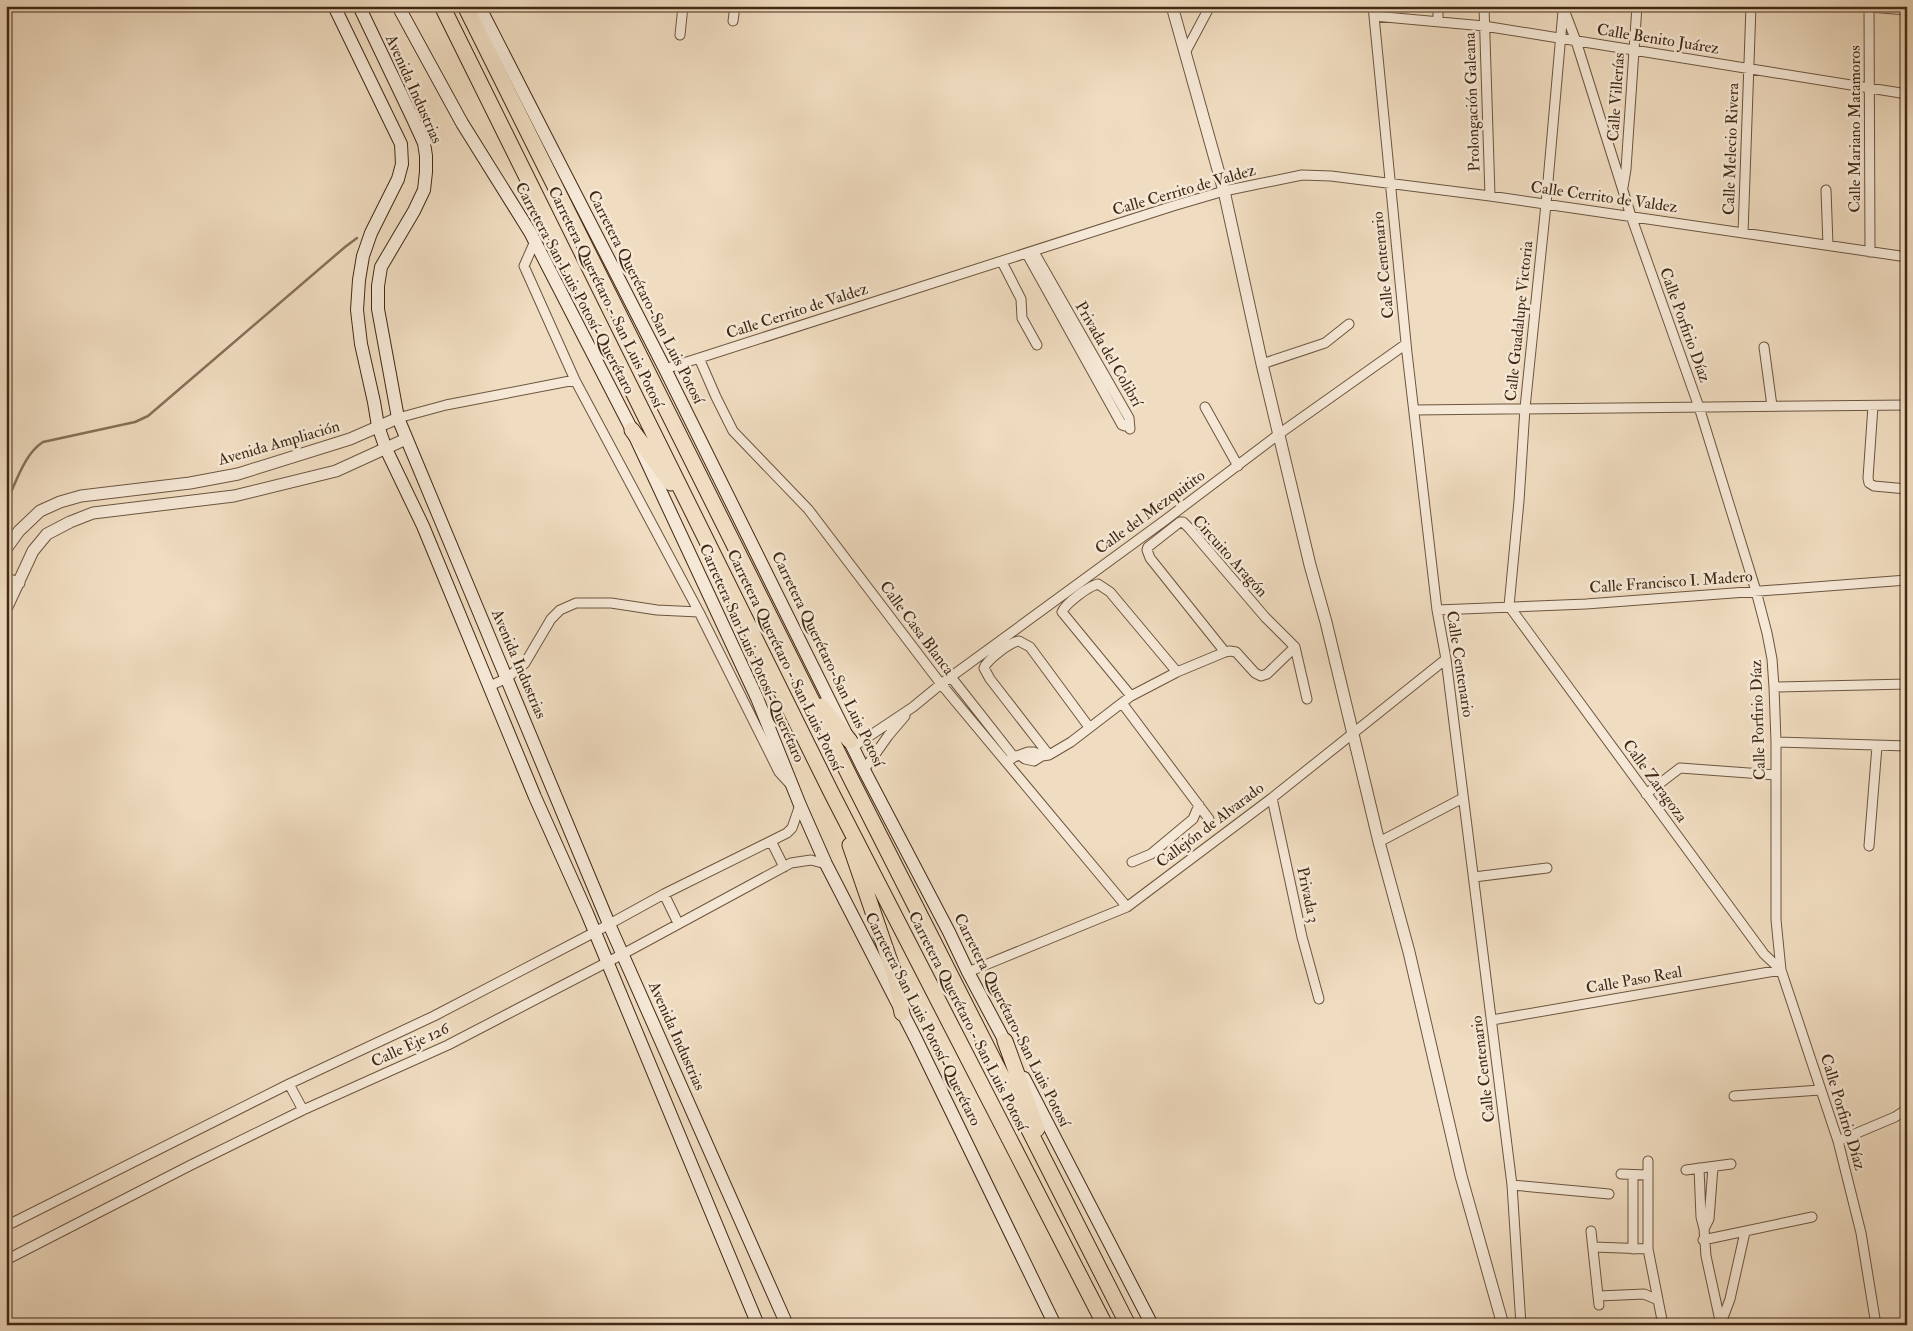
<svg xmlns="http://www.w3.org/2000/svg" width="1913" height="1331" font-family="'IM FELL Double Pica',serif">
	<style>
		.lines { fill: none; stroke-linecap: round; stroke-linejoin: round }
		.stream { stroke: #866f58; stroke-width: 2.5 }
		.minor-casing { stroke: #6d553f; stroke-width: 11 }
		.tertiary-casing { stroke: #6d553f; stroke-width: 13 }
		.secondary-casing { stroke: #412814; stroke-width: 14 }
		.trunk-casing { stroke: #412814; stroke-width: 17 }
		.minor { stroke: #f5e8d6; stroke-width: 9 }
		.tertiary { stroke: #f5e8d6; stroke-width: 11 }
		.secondary { stroke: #f5e8d6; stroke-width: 12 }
		.trunk { stroke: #f0dcc0; stroke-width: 15 }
		.labels { text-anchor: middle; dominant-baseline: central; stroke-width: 5; stroke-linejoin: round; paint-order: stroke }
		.street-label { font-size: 16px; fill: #412814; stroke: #f5e8d6 }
	</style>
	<rect width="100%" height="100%" fill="#f0dcc0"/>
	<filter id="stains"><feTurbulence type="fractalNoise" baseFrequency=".004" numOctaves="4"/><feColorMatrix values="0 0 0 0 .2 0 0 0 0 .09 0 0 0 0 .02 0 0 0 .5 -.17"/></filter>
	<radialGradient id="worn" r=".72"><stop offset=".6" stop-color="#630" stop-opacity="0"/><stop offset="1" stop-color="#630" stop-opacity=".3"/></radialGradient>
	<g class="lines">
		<path class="stream" d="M6,503C16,483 24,454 43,442L135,422L148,416L345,247L357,238"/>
		<defs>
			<path id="minor" d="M1373,6L1407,353L1437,610L1446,659L1512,1185L1521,1325
				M1438,6V21
				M1484,6L1490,196
				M1869,6L1870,252
				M1563,7L1576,41L1631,216L1699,407L1756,591L1767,633L1772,659L1774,687L1776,742V920L1781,970L1838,1141L1861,1233L1876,1325
				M1869,7L1907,10
				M1563,11L1546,204L1525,408L1519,501L1509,606L1764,954L1781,970
				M1374,16L1484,26L1907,94
				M733,21L735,6
				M680,35L683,6
				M1185,53L1210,6
				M1623,187L1626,169L1637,6
				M1826,190L1828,245
				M1743,233L1751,6
				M535,241L524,266L575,380L699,612L779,772L789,783
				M1034,252L1129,418L1130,429
				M1027,254L1122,425L1125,426L1129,425
				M1002,262L1021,299L1022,318L1037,345
				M1764,347L1772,406
				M699,358L716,397L733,431L808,509L941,684L1127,907
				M1262,364L1325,343L1349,324
				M665,369L1173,206L1224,191L1302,175L1331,176L1490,196L1907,257
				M1873,406L1868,478L1869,483L1874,486L1907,489
				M1205,407L1238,466
				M1414,410L1907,405
				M398,418L446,405L575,380
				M1437,610L1586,604L1907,580
				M1225,652L1150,558L1147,550L1148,547L1180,522H1183L1189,528L1265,617L1295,647L1307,699
				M951,677L1014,757
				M490,686L507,678L525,663L551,619L560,610L576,603H611L657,610L699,612
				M1774,687L1907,684
				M1131,696L1062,612C1066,603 1089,586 1098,584L1110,592L1177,672
				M1122,703L1209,819
				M1776,742L1907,746
				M853,747L913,707L941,684L1164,521L1279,434L1406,344
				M1049,755L990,679L984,668C987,660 1010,642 1019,641L1030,647L1089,727
				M1021,756L1025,759L1034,761L1042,756
				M1007,762L1014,757L1028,752H1034L1042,756L1049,755L1071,742L1131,696L1177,672L1225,652L1230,651L1236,652L1255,673L1261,676L1267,674L1295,647
				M864,770L888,736L905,716
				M1646,794L1680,768L1776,775
				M1272,798L1302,937L1319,999
				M771,841L784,867
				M1379,842L1463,798
				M1869,846L1877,746
				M1132,862L1151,854L1193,819L1199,805
				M1474,877L1547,868
				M664,894L678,923
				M968,972L1127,907L1272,798L1446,659
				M1492,1020L1781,970
				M289,1084L303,1110
				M1734,1096L1820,1090
				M1838,1141L1895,1117L1907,1109
				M1648,1161V1249L1663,1325
				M1699,1168L1701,1217L1704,1229L1706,1256L1721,1325
				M1686,1170L1731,1164
				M1621,1174L1647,1175
				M1633,1175V1249
				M1512,1185L1609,1194
				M6,1226L289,1084L434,1016L595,932L664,894L787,833L792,828L800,805
				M1704,1229L1709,1219L1713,1167
				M1591,1231L1599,1305
				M1703,1240L1812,1217
				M1594,1247L1648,1249
				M6,1260L191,1165L303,1110L448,1045L623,954L791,863L811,860L826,864
				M1599,1296L1644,1294L1658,1300
				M1721,1323L1730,1299L1745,1232"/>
			<path id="tertiary" d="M1172,6L1224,191L1262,364L1310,565L1326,622L1379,842L1409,952L1461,1176L1503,1325
				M6,549L19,531L40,511L60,502L81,496L190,483L238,474L350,439L398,418
				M6,579L19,583
				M6,609L33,551L47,534L70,522L93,513L234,496L336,471L406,439"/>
			<path id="secondary" d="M334,6L401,144L402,164L398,179L371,233L363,256L359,280L357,310L361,344L374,402L378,426L386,449L423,526L535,797L587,913L758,1325
				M359,6L413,119L424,143L426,156V172L424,190L414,211L381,267L378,286V309L398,418L609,924L787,1325
				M398,6L462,123L530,232L632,430L757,698L800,805L826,864L916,1039L1055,1325
				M479,6L665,369L864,770L949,932L968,972L1009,1049
				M1024,1078L1152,1325"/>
			<path id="trunk" d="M442,6L831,792L1105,1325
				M465,6L853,783L1128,1325
				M632,430L671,483
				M821,706L850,741
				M850,845L895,976L902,1013
				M1005,1041L1037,1129"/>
		</defs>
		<use href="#minor" class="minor-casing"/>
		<use href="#tertiary" class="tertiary-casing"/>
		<use href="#secondary" class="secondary-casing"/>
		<use href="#trunk" class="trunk-casing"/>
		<use href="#minor" class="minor"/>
		<use href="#tertiary" class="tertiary"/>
		<use href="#secondary" class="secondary"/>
		<use href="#trunk" class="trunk"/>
	</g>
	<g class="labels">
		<g class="street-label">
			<text transform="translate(1658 39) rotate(9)">Calle Benito Juárez</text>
			<text transform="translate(414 89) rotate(66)">Avenida Industrias</text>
			<text transform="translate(1616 97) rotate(-86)">Calle Villerías</text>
			<text transform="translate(1472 102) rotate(-92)">Prolongación Galeana</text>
			<text transform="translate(1855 129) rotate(-90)">Calle Mariano Matamoros</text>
			<text transform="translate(1731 149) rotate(-88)">Calle Melecio Rivera</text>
			<text transform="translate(1184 190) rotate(-16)">Calle Cerrito de Valdez</text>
			<text transform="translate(1604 197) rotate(8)">Calle Cerrito de Valdez</text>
			<text transform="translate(1383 265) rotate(-96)">Calle Centenario</text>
			<text transform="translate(575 288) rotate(62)">Carretera San Luis Potosí-Querétaro</text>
			<text transform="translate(606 297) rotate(64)">Carretera Querétaro - San Luis Potosí</text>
			<text transform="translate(646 297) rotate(63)">Carretera Querétaro-San Luis Potosí</text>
			<text transform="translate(797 311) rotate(-18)">Calle Cerrito de Valdez</text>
			<text transform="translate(1519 321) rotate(-84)">Calle Guadalupe Victoria</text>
			<text transform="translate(1685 325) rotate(70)">Calle Porfirio Díaz</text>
			<text transform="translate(1109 354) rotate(60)">Privada del Colibrí</text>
			<text transform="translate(279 443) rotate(-16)">Avenida Ampliación</text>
			<text transform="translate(1150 512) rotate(-36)">Calle del Mezquitito</text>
			<text transform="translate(1230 556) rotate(48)">Circuito Aragón</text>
			<text transform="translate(1671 582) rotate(-4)">Calle Francisco I. Madero</text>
			<text transform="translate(917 628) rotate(53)">Calle Casa Blanca</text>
			<text transform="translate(752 653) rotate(66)">Carretera San Luis Potosí-Querétaro</text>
			<text transform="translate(828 659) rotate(64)">Carretera Querétaro-San Luis Potosí</text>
			<text transform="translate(785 660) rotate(64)">Carretera Querétaro - San Luis Potosí</text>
			<text transform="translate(519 664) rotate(67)">Avenida Industrias</text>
			<text transform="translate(1460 664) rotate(81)">Calle Centenario</text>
			<text transform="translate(1758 720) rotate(-92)">Calle Porfirio Díaz</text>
			<text transform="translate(1655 781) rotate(54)">Calle Zaragoza</text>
			<text transform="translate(1210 825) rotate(-37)">Callejón de Alvarado</text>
			<text transform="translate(1308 895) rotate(78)">Privada 3</text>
			<text transform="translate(1634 980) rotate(-10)">Calle Paso Real</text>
			<text transform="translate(923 1019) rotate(63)">Carretera San Luis Potosí-Querétaro</text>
			<text transform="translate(1012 1020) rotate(63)">Carretera Querétaro-San Luis Potosí</text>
			<text transform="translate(968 1021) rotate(63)">Carretera Querétaro - San Luis Potosí</text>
			<text transform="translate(677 1036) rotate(66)">Avenida Industrias</text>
			<text transform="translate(410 1045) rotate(-25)">Calle Eje 126</text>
			<text transform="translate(1483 1069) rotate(-97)">Calle Centenario</text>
			<text transform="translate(1843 1112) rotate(73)">Calle Porfirio Díaz</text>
		</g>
	</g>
	<rect width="1913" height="1331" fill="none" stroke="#f0dcc0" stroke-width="25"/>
	<rect x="8" y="8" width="1898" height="1316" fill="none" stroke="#412814" stroke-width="2.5"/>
	<rect x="12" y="12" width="1888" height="1306" fill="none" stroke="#412814"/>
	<rect width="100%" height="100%" filter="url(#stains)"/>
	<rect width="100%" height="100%" fill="url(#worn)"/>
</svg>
